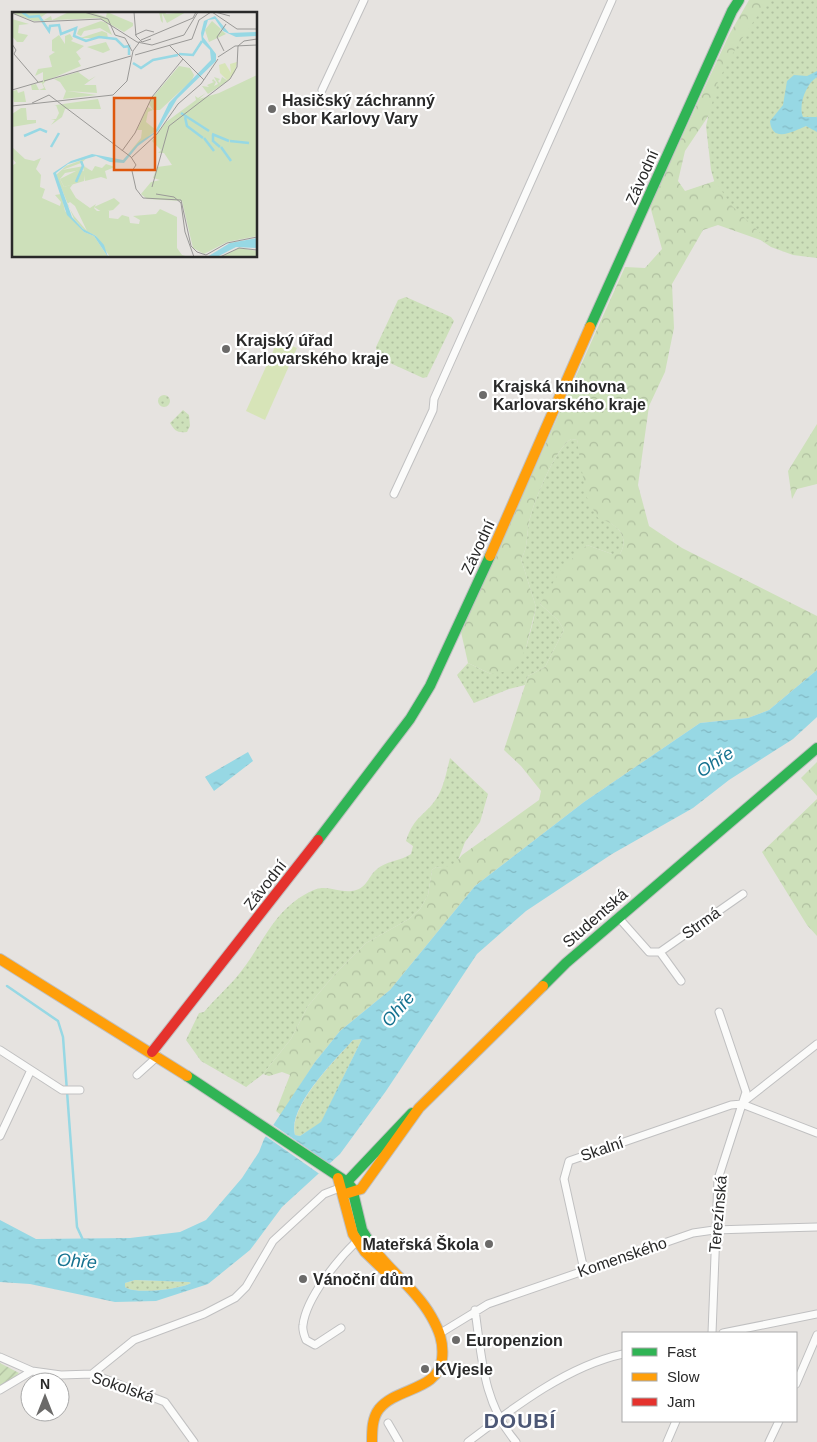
<svg xmlns="http://www.w3.org/2000/svg" width="817" height="1442" font-family="Arial,sans-serif">
	<style>
		.grass { fill: url(#grass-dots) }
		.forest { fill: url(#forest-crowns) }
		.garden { fill: url(#garden-furrows) }
		.pitch { fill: #d7e4b8 }
		.water { fill: url(#water-ripples); fill-rule: evenodd }
		.pier { fill: #e6e3e0 }
		.lines { fill: none; stroke-linecap: round; stroke-linejoin: round }
		.stream { stroke: #97d8e4; stroke-width: 2.5 }
		.street-casing { stroke: #c0c0c1; stroke-width: 9 }
		.fast-casing { stroke: #c0c0c1; stroke-width: 12 }
		.slow-casing { stroke: #c0c0c1; stroke-width: 12 }
		.jam-casing { stroke: #c0c0c1; stroke-width: 12 }
		.street { stroke: #fbfbfa; stroke-width: 7 }
		.fast { stroke: #30b455; stroke-width: 10 }
		.slow { stroke: #ff9f0a; stroke-width: 10 }
		.jam { stroke: #e5322d; stroke-width: 10 }
		.poi-dot { fill: #6b6a69; stroke: #fff; stroke-width: 2 }
		.labels { text-anchor: middle; dominant-baseline: central; stroke-width: 4.5; stroke-linejoin: round; paint-order: stroke }
		.poi-label { font-size: 16px; font-weight: bold; fill: #292929; stroke: #fff; text-anchor: start }
		.street-label { font-size: 16px; fill: #292929; stroke: #fff }
		.water-label { font-size: 18px; font-style: italic; fill: #167290; stroke: #fff }
		.district-label { font-size: 21px; font-weight: bold; letter-spacing: 1px; fill: #4d5876; stroke: #fff }
		.inset-river { fill: none; stroke: #97d8e4; stroke-width: 2.5 }
		.inset-road { fill: none; stroke: #9a9997; stroke-width: 1 }
		.view { fill: #de570d; fill-opacity: 0.15; stroke: #de570d; stroke-width: 2.5 }
		.inset-edge { fill: none; stroke: #292929; stroke-width: 2.5 }
	</style>
	<defs>
		<pattern id="grass-dots" width="8" height="8" patternUnits="userSpaceOnUse" patternTransform="scale(1.25)"><rect width="8" height="8" fill="#cde0ba"/><path d="M2 2h.1M6 6h.1" fill="none" stroke="#b0c0a0" stroke-width="1.8" stroke-linecap="round"/></pattern>
		<pattern id="forest-crowns" width="20" height="18" patternUnits="userSpaceOnUse" patternTransform="scale(1.25)"><rect width="20" height="18" fill="#cde0ba"/><path d="M2 6a3 3 0 1 1 6 0M12 15a3 3 0 1 1 6 0" fill="none" stroke="#b0c0a0"/></pattern>
		<pattern id="garden-furrows" width="10" height="10" patternUnits="userSpaceOnUse" patternTransform="scale(1.25)"><rect width="10" height="10" fill="#cde0ba"/><path d="M-1 1l2-2M0 10L10 0M9 11l2-2" fill="none" stroke="#b0c0a0"/></pattern>
		<pattern id="water-ripples" width="26" height="14" patternUnits="userSpaceOnUse" patternTransform="scale(1.25)"><rect width="26" height="14" fill="#97d8e4"/><path d="M2 4q2-2 4 0t4 0M15 11q2-2 4 0t4 0" fill="none" stroke="#82b9c4"/></pattern>
	</defs>
	<rect width="100%" height="100%" fill="#e6e3e0"/>
	<path class="grass" d="M764,0H817V258L793,255L771,247L746,230L715,184L711,170L706,126L718,75Z
		M406,297L451,317L454,321L427,377L423,378L377,357L376,347L398,300Z
		M158 401a6 6 0 1 1 12 0a6 6 0 1 1-12 0Z
		M183,410L189,415L190,426L187,432C177,433 175,431 170,423Z
		M571,439L577,440L598,517C615,523 631,535 620,554H612L587,545L540,604L558,620L564,630L545,667L528,676L525,685L509,689L474,703L457,675L468,663L491,674L526,648L533,622L536,607L521,559C529,547 526,531 530,518C535,499 555,449 571,439Z
		M450,758L488,794L480,822L465,842L457,863L446,868L436,867L432,870L428,895L420,909L409,919L366,943L335,974L308,1006L291,1039L263,1074L246,1087L201,1061L186,1040L199,1013L204,1012C214,1000 225,990 235,979C263,947 272,908 314,890C327,884 339,893 352,891C367,889 367,878 376,870C385,861 401,861 411,854L413,846L406,841C414,815 427,815 438,796C444,786 447,770 450,758Z
		M362,1039L321,1123L300,1136L295,1135C288,1107 335,1060 353,1040Z
		M135,1280L189,1282L191,1283C181,1289 135,1295 125,1287V1283Z"/>
	<path class="forest" d="M749,0H768L737,46L718,81L709,115L685,151L678,181L685,191L715,181L732,206L772,244L718,225L703,230L672,284L674,328L665,372L649,406L638,485L649,526L682,548L817,616V670L769,710L748,718L700,723L584,802L475,886L390,990L340,1031L315,1062L281,1115L276,1111L290,1075L282,1072L269,1076L263,1074L291,1039L308,1006L335,974L366,943L409,919L420,909L428,895L432,870L436,867C448,868 455,865 462,855L539,800L541,791L521,766L504,750L528,676L545,667L564,630L558,620L540,604L562,568L587,545L612,554H620C631,535 615,523 598,518L586,496L577,440L571,439C555,449 535,499 530,518C526,532 529,547 521,559L536,607L526,648L515,670L491,674L468,663L461,632L625,267L645,268L662,249L650,206L729,35Z
		M817,424V484L797,489L792,499L788,471Z
		M817,762V796L801,778Z
		M817,799V936L807,925L762,852Z"/>
	<path class="garden" d="M0,1363L19,1373L7,1384L0,1386Z"/>
	<path class="pitch" d="M278,340L297,348L265,420L246,411Z"/>
	<path class="water" d="M817,71V77C806,84 798,105 803,117H817V132L806,126C794,131 772,144 770,121L783,105L787,81L794,75L807,76Z
		M817,670V717L793,739L729,780L693,808L612,854L526,911L477,954L386,1091L340,1154L282,1207L250,1250L208,1284L156,1301L115,1302L30,1284L0,1282V1220L36,1239L130,1238L180,1232L206,1220L242,1178L259,1152L264,1139L315,1062L340,1031L390,990L475,886L584,802L700,723L748,718L769,710ZM362,1039L321,1122L300,1136L295,1135C287,1107 335,1060 353,1040ZM135,1280L189,1282L191,1283C181,1289 135,1295 125,1287V1283Z
		M248,752L253,761L214,791L205,777Z"/>
	<path class="pier" d="M272,1124L331,1165L321,1175L264,1135Z"/>
	<g class="lines">
		<path class="stream" d="M7,986L58,1021L63,1037L77,1227L83,1240"/>
		<defs>
			<path id="street" d="M322,90L364,0
				M394,494L433,410L434,399L612,0
				M618,917L649,952H660L743,894
				M660,952L681,981
				M0,1050L62,1090H80
				M137,1075L158,1056
				M742,1103L817,1044
				M0,1136L31,1070
				M584,1270L564,1179L569,1161L731,1105L742,1104L817,1133
				M475,1310C482,1359 483,1403 516,1442
				M341,1328L315,1345L306,1340C304,1335 302,1330 303,1325C306,1298 338,1259 357,1241
				M712,1333L718,1179L746,1092L719,1012
				M723,1333L817,1314
				M439,1334L488,1304L693,1233L714,1230L817,1227
				M0,1357L32,1371
				M92,1374L134,1340L204,1314L235,1298L246,1287L273,1241L324,1194L342,1187
				M796,1384L817,1335
				M0,1390L32,1371L61,1375L92,1374L165,1402L194,1442
				M388,1423L399,1442
				M468,1442C513,1408 567,1366 623,1354
				M667,1442L676,1421
				M769,1442L779,1421"/>
			<path id="fast" d="M590,327L732,11L739,0
				M318,840L410,719L430,686L490,556
				M543,986L566,963L817,748
				M187,1076L347,1182L352,1188L362,1230L373,1248
				M342,1187L412,1113"/>
			<path id="slow" d="M490,556L590,327
				M0,959L187,1076
				M338,1178L353,1234L365,1252L391,1277
				M345,1194L361,1189L419,1108L543,986
				M372,1442C372,1431 372,1418 379,1409C397,1387 438,1391 442,1359C444,1342 439,1330 431,1316C416,1290 391,1272 373,1248"/>
			<path id="jam" d="M152,1052L318,840"/>
		</defs>
		<use href="#street" class="street-casing"/>
		<use href="#fast" class="fast-casing"/>
		<use href="#slow" class="slow-casing"/>
		<use href="#jam" class="jam-casing"/>
		<use href="#street" class="street"/>
		<use href="#fast" class="fast"/>
		<use href="#slow" class="slow"/>
		<use href="#jam" class="jam"/>
	</g>
	<g class="poi-dot">
		<circle cx="272" cy="109" r="5"/>
		<circle cx="226" cy="349" r="5"/>
		<circle cx="483" cy="395" r="5"/>
		<circle cx="489" cy="1244" r="5"/>
		<circle cx="303" cy="1279" r="5"/>
		<circle cx="456" cy="1340" r="5"/>
		<circle cx="425" cy="1369" r="5"/>
	</g>
	<g class="labels">
		<g class="poi-label">
			<text x="282" y="100">Hasičský záchranný<tspan x="282" dy="18">sbor Karlovy Vary</tspan></text>
			<text x="236" y="340">Krajský úřad<tspan x="236" dy="18">Karlovarského kraje</tspan></text>
			<text x="493" y="386">Krajská knihovna<tspan x="493" dy="18">Karlovarského kraje</tspan></text>
			<text x="479" y="1244" text-anchor="end">Mateřská Škola</text>
			<text x="313" y="1279">Vánoční dům</text>
			<text x="466" y="1340">Europenzion</text>
			<text x="435" y="1369">KVjesle</text>
		</g>
		<g class="street-label">
			<text transform="translate(642 177) rotate(-66)">Závodní</text>
			<text transform="translate(478 547) rotate(-65)">Závodní</text>
			<text transform="translate(265 885) rotate(-52)">Závodní</text>
			<text transform="translate(595 918) rotate(-41)">Studentská</text>
			<text transform="translate(701 923) rotate(-35)">Strmá</text>
			<text transform="translate(602 1149) rotate(-19)">Skalní</text>
			<text transform="translate(718 1214) rotate(-85)">Terezínská</text>
			<text transform="translate(622 1257) rotate(-19)">Komenského</text>
			<text transform="translate(123 1387) rotate(19)">Sokolská</text>
		</g>
		<g class="water-label">
			<text transform="translate(715 762) rotate(-33)">Ohře</text>
			<text transform="translate(398 1009) rotate(-49)">Ohře</text>
			<text transform="translate(77 1261) rotate(4)">Ohře</text>
		</g>
		<g class="district-label">
			<text x="520" y="1420">DOUBÍ</text>
		</g>
	</g>
	<g transform="translate(12 12)">
		<rect width="245" height="245" fill="#e6e3e0"/>
		<path d="M0,7L17,12L7,13L6,21L16,23L11,30H5L0,24ZM200,9L209,17L206,21L209,18L214,22L197,30L193,18ZM58,22L61,27L59,29L72,34L64,40L69,47L66,49L69,54L34,69L31,72L36,82L34,78H20L19,73L24,72L27,78L32,76L30,71L24,70L31,69V60L23,64L26,57L40,55L37,44L43,40L40,39V28L47,23L53,32V24ZM167,54L178,56L182,63L180,68L148,98H141L137,92L140,86ZM66,60L77,68L84,64L72,73H84L85,81L55,79L85,83L51,87L54,79L48,70L42,67ZM202,65L208,67L206,69L208,71L210,65L216,69L196,82L190,74L197,75L195,73L202,70L200,69L201,67L203,69L201,67L204,70L202,74L206,72ZM5,78L6,81L12,79L14,90H2L0,79ZM86,87L89,97H53L50,105L39,113L43,108L39,107H44L47,101L44,93L37,94ZM68,157L73,160L72,169L52,175L48,167ZM102,186L108,191L101,198L90,200L82,195Z" fill="#cde0ba"/>
		<path d="M30,0L35,1L28,6L32,8L39,4L40,8L57,0H78L94,5L95,0L121,11V14L112,20L87,6L22,9L0,1ZM147,0H153L154,2L174,0L155,11L150,1L151,11L149,9ZM90,19L95,21L96,26H68ZM245,63V224L215,230L192,242L181,236L170,189L135,187L129,182L139,170L148,168L141,166L145,155L160,153L152,141H146L149,138L140,129L154,110L184,88L183,84L186,86L194,81L187,87L207,81ZM140,86L136,95L141,98L136,100L134,110L144,118L116,142L129,126L130,118H125ZM9,96H14L15,108H24V111L0,115V102ZM0,135L13,147L22,149L29,146L24,157L29,163L28,175L33,177L30,186L48,194L49,190L43,183L49,182L53,199L72,220L82,224L96,245H0V154L4,151L0,146ZM75,146L69,151L50,158L72,154L77,157L71,154L69,158L53,161L48,167L52,175L61,172L58,176L64,186L78,196L84,192L82,196L85,199H97V206L106,207L110,203L117,205L118,211L127,212L128,208L121,204L144,202L148,197L165,205V236L170,243L177,245H98L84,224L73,219L62,207L44,163L54,154ZM58,190L63,194L75,219L62,204L55,192ZM227,236L245,239V245H208Z" fill="#cde0ba" fill-rule="evenodd"/>
		<path d="M89,9L95,11L100,23L88,16L72,19L69,24L65,22L67,17ZM94,30L98,38L91,41L75,35ZM94,152L103,155L93,159L95,167L89,165L73,169L71,154L80,159L83,154L90,156Z" fill="#cde0ba"/>
		<path d="M225,50L223,60L216,69L208,61L207,53L213,51L219,61L218,52Z" fill="#d7e4b8"/>
		<path d="M203,4L217,21L245,20V24L224,25L211,19L203,7L196,8L191,25L204,42V49L165,87L146,119L126,134L112,151L98,150L84,144L56,152L44,161L60,205L71,217L84,224L92,233L96,245L82,224L72,220L55,203L41,161L59,149L80,142L111,148L126,131L143,120L157,91L199,48L198,38L190,30L189,21L192,9ZM245,226V236L224,235L205,245H195L218,231Z" fill="#97d8e4"/>
		<path class="inset-river" d="M10,0L17,5L27,4L37,19L38,14L47,13L49,22L64,16L62,24L74,29L87,25L104,27L112,35L117,34V43M167,42L181,43L190,29M121,51L129,56L141,48L166,43M169,101L197,119M173,105L175,114L191,126M200,122L217,129M201,123V129L208,135M12,124L28,117L35,120M192,126L202,139M218,129L237,131M39,135L47,121M209,135L219,149M64,170L71,154L69,149"/>
		<path class="inset-road" d="M72,0L96,7L103,23L113,26L120,39M122,0L124,24L130,30L139,27M200,0L225,17H245M203,0L218,4M0,1L22,10L89,7L125,30L140,33L172,23L186,0M123,23L134,18L142,20M0,32L4,38L2,42L26,70M157,33L192,68M212,39L205,25L214,12M123,43L180,27L187,8L199,0M206,45L223,34L245,33M32,69L119,44M0,78L31,69M37,83L119,145L124,153M20,91L37,83M0,94L101,83L115,69L121,39L129,28L181,6L184,0M110,139L123,121L140,85L171,47M119,146L145,122L166,92L189,72L206,47M124,153L120,159L124,177L131,186L169,188L179,234L185,240L194,243L215,231L245,225M140,175L157,114L218,67L225,55L226,34L232,29L245,27M144,182L162,185L169,191L173,220L182,245M208,245L227,236L245,238"/>
		<path class="view" d="M102,86H143V158H102Z"/>
		<rect width="245" height="245" class="inset-edge"/>
	</g>
	<rect x="622" y="1332" width="175" height="90" fill="#ffffff" stroke="#a9a9a9"/>
	<rect x="632" y="1348" width="25" height="8" fill="#30b455" stroke="#a9a9a9"/>
	<text x="667" y="1357" font-size="15" fill="#292929">Fast</text>
	<rect x="632" y="1373" width="25" height="8" fill="#ff9f0a" stroke="#a9a9a9"/>
	<text x="667" y="1382" font-size="15" fill="#292929">Slow</text>
	<rect x="632" y="1398" width="25" height="8" fill="#e5322d" stroke="#a9a9a9"/>
	<text x="667" y="1407" font-size="15" fill="#292929">Jam</text>
	<g transform="translate(45 1397)"><circle r="24" fill="#ffffff" stroke="#a9a9a9"/>
	<path d="M0-4L9 19L0 12L-9 19Z" fill="#6b6a69"/>
	<text y="-8" font-size="14" font-weight="bold" text-anchor="middle" fill="#292929">N</text>
	</g>
</svg>
